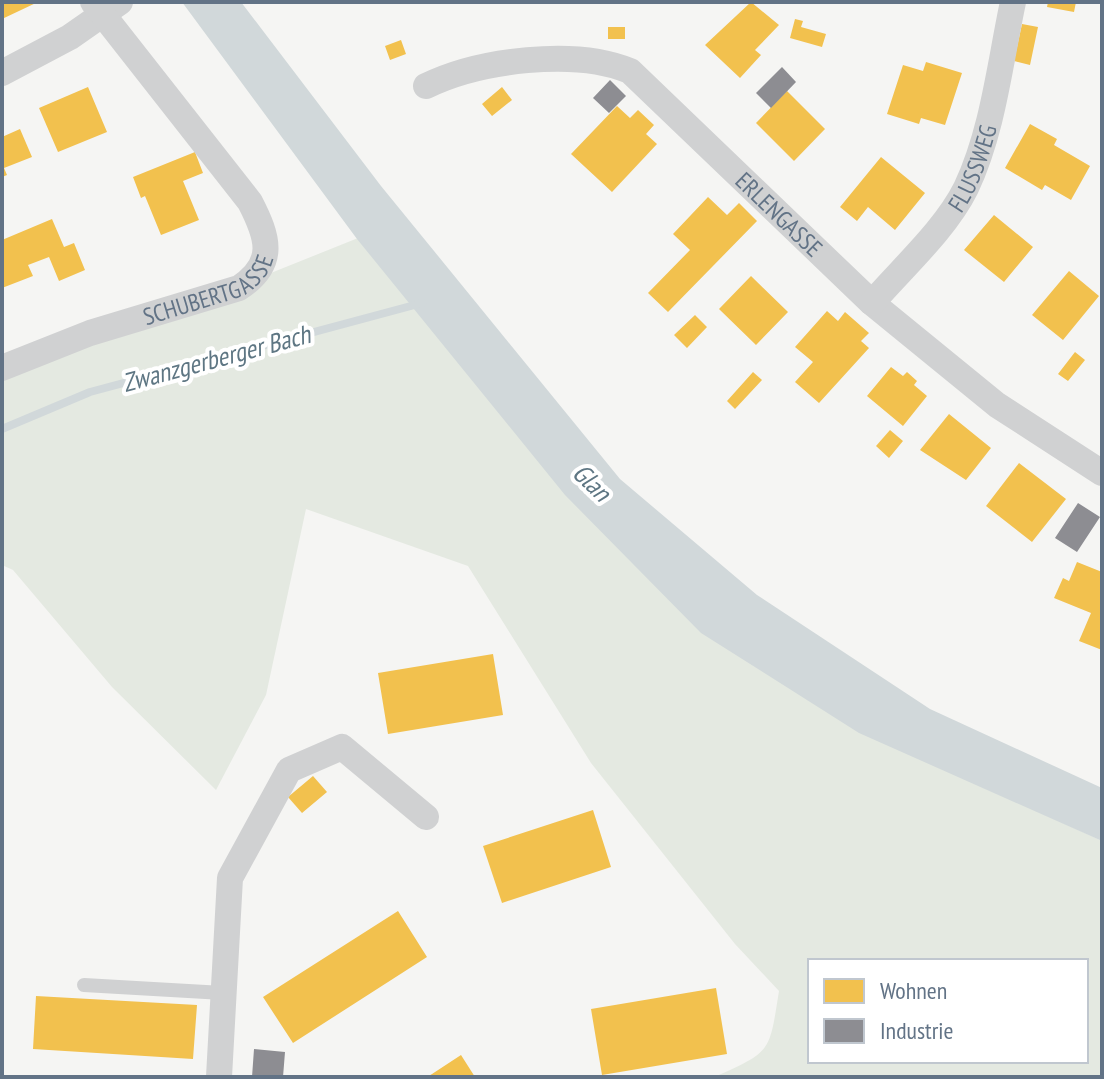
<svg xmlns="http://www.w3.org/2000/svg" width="1104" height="1079" font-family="'PT Sans Narrow',sans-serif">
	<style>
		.green { fill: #e4e9e1; fill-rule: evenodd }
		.water { fill: #d1d8da }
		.homes { fill: #f2c14e }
		.industry { fill: #8d8d92 }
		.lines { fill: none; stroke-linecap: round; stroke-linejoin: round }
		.stream { stroke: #d1d8da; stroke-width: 8 }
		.lane { stroke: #d0d1d2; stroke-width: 14 }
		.street { stroke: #d0d1d2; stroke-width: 26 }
		.labels { text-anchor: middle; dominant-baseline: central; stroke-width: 8; stroke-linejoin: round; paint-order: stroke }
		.street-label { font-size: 24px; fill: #627386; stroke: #fff }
		.water-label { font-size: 26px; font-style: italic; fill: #5e7683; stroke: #fff }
	</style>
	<rect width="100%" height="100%" fill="#f5f5f3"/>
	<path class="green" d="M368,234L506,396L909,752L1102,841V1077H715C772,1051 769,1053 779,991L735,944L591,763L468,566L306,509L266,695L216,790L112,687L13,570L2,565V381ZM810,961H1086V1061H810Z"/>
	<path class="water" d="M182,2H241L381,186L620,479L757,595L930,709L1102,788V841L859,733L701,633L565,495L357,239Z"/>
	<path class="homes" d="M2,2H38L2,19Z
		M751,2L779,25L755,50L761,55L740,78L705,45Z
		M1048,2H1076L1074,12L1047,7Z
		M795,19L803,21L801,27L826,34L822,47L790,38Z
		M1022,24L1038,27L1030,65L1014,61Z
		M608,27H625V39H608Z
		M401,40L406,54L390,60L385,46Z
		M926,62L962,73L945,125L921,118L919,124L887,114L903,65L923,71Z
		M88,87L107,132L58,152L39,108Z
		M502,87L512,100L492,116L482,104Z
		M787,91L825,129L794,161L756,123Z
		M617,106L630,118L638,110L654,125L646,134L657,144L612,192L571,154Z
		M1030,124L1057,139L1054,145L1090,166L1071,200L1045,185L1042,190L1005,168Z
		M20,129L32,157L4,168L7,175L2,177V137Z
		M195,152L203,173L183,181L199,220L161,235L145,196L141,198L133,177Z
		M881,157L925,193L895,230L868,207L857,221L840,207Z
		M708,197L727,215L739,203L757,221L668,312L648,293L690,250L673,234Z
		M994,215L1033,247L1004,282L964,250Z
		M52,219L64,247L74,243L85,270L59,281L49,257L28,265L33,276L2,288V240Z
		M1069,271L1099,296L1063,340L1032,315Z
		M751,276L788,312L756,345L719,309Z
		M827,311L838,321L845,312L869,333L861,341L869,348L819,403L795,382L813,362L795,347Z
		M695,315L707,327L687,348L674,335Z
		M1075,352L1085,360L1068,381L1058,374Z
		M891,367L903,376L907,372L917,381L914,385L927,396L903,426L867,396Z
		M753,372L762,380L735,409L727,401Z
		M949,414L991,448L966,480L920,450Z
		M890,430L903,441L889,458L876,446Z
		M1019,463L1066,499L1032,542L986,506Z
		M1077,562L1102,572V650L1079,641L1091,613L1054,598L1063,578L1069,581Z
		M493,654L503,715L388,734L378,673Z
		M313,776L327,792L302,813L288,797Z
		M593,810L611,867L502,903L483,846Z
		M398,911L427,957L293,1043L263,997Z
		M716,988L727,1054L602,1075L591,1009Z
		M36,996L197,1005L193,1059L33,1049Z
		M461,1055L475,1077H427L432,1074Z"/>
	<path class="industry" d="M782,67L796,82L771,108L756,93Z
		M610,80L626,96L609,113L593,98Z
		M1078,503L1100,517L1077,552L1055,538Z
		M254,1049L285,1052L283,1077H252Z"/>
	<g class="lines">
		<path class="stream" d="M2,429L90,392L422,303"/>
		<path class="lane" d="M84,985L223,993"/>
		<g class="street">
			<path d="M2,73L70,37L120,2"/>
			<path id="s1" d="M426,86C479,60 575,48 630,71L872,303L997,405L1102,473"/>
			<path id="s2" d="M872,303C903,267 945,230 966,188C993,131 1000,63 1013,2"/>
			<path id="s3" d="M2,368L90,333L239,288C277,263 268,237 250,202L93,2"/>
			<path d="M219,1077L230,878L289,770L342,747L426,817"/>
		</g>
	</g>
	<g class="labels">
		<g class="street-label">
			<text stroke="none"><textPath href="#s2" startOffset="170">FLUSSWEG</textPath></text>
			<text stroke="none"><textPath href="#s1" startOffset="416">ERLENGASSE</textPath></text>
			<text stroke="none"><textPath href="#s3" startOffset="222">SCHUBERTGASSE</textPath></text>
		</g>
		<g class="water-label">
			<text transform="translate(216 358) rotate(-15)">Zwanzgerberger Bach</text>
			<text transform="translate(592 482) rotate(44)">Glan</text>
		</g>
	</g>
	<rect width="1104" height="1079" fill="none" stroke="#627386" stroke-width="8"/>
	<rect x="808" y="959" width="280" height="104" fill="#ffffff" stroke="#c0c7cf" stroke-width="2"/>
	<rect x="824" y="979" width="40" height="24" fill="#f2c14e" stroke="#c0c7cf" stroke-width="2"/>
	<text x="880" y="999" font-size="24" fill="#627386">Wohnen</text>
	<rect x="824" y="1019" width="40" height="24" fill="#8d8d92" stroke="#c0c7cf" stroke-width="2"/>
	<text x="880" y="1039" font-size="24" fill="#627386">Industrie</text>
</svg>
